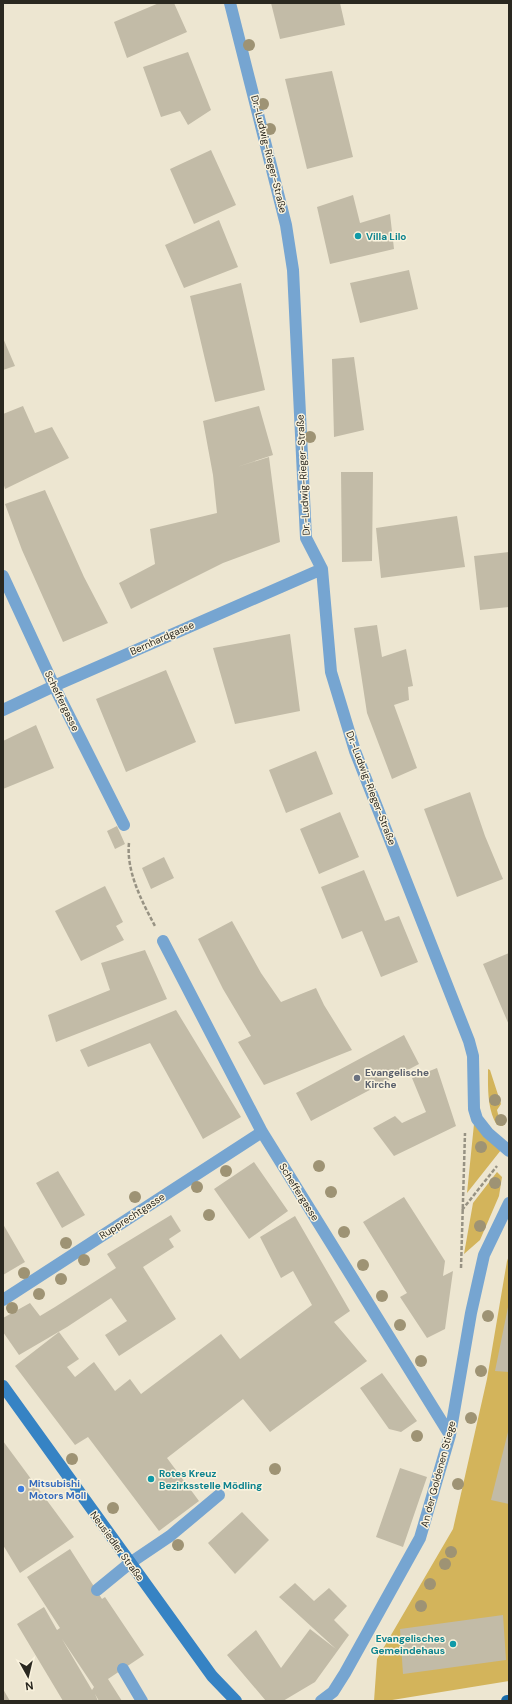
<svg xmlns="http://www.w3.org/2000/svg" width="512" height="1704" font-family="'DM Sans',sans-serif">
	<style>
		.green { fill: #d3b45b }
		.building { fill: #c2bba7; fill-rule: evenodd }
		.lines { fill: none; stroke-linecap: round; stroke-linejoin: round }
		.path { stroke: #979283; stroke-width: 2.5; stroke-dasharray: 4 2; stroke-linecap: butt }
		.lane { stroke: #76a5d1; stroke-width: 12 }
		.street { stroke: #76a5d1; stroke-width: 12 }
		.secondary { stroke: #3683c4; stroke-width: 12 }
		.primary { stroke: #176aa9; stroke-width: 12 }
		.tree { fill: #9e9374 }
		.culture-dot { fill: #0f9aa8; stroke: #faf3de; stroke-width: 1.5 }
		.worship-dot { fill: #6b7280; stroke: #faf3de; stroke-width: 1.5 }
		.shop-dot { fill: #3f7fe0; stroke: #faf3de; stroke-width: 1.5 }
		.labels { text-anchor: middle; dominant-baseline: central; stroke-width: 3; stroke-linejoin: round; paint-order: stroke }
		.street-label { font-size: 10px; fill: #2a2820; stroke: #faf3de }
		.culture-label { font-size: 10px; font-weight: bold; fill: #0d838f; stroke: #faf3de; text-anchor: start }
		.worship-label { font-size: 10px; font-weight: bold; fill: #5b616d; stroke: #faf3de; text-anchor: start }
		.shop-label { font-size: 10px; font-weight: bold; fill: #366cbe; stroke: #faf3de; text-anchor: start }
	</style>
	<rect width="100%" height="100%" fill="#ede6d1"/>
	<path class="green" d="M488,1069L490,1070L501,1104L497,1110L499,1118H506L503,1126L497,1125C487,1109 488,1088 488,1069Z
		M474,1124L501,1150L467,1193Z
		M497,1172L502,1177L499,1196L480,1240L464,1254L473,1203Z
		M509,1256V1681L386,1701H374L377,1659L453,1529L487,1379L507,1261Z"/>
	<path class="building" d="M159,3H174L187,32L127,58L114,22Z
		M271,3H340L345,25L280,39Z
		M188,52L211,110L188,125L180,111L161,117L143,67Z
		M332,71L353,157L307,169L285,79Z
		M211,150L236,205L194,224L170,169Z
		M353,195L360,223L390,214L394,249L330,264L317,207Z
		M219,220L238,267L184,288L165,245Z
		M409,270L418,309L360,323L350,283Z
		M241,283L265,390L215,402L190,296Z
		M3,338L15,366L3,370Z
		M354,357L364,430L334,437L332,359Z
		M23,406L35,433L52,427L69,458L5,489L3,482V414Z
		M259,406L273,455L237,467L269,457L280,542L223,563L131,609L119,583L155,564L150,529L217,513L213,475L203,421Z
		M341,472H373L372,561L342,562Z
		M45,490L84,577L108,623L63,642L22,550L5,504Z
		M457,516L465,567L381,578L376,528Z
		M509,552V607L480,610L474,556Z
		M377,625L382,657L406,649L413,686L408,687L409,700L394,705L417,768L392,779L367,713L354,628Z
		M290,634L300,711L235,724L213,648Z
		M166,670L196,742L126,772L96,699Z
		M36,725L54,768L3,789V741Z
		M316,751L333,794L286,813L269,770Z
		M470,792L485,836L503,879L457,897L424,809Z
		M340,812L359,857L319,874L300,829Z
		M117,826L125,844L115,849L107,831Z
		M164,857L174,878L151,889L142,868Z
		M364,870L385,921L399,916L418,962L381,977L362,931L342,939L321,887Z
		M105,886L123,922L116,926L124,940L81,961L55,911Z
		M232,921L261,973L281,1002L316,988L324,1005L352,1050L264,1085L238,1042L251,1036L223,989L198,939Z
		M145,950L167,999L56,1042L48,1015L110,990L101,963Z
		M509,953V1025L483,964Z
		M176,1010L241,1117L203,1139L150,1043L88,1067L80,1050Z
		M404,1035L419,1064L311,1121L296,1093Z
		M437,1068L456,1126L394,1156L373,1128L395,1116L402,1123L426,1112L412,1078Z
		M254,1162L288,1211L249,1239L214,1189Z
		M58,1171L85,1215L62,1228L36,1183Z
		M404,1197L445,1261L443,1276L453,1271L445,1329L427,1338L400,1297L407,1293L363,1222Z
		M171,1215L181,1231L169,1239L174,1247L143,1267L176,1319L119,1356L105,1335L127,1321L111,1298L67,1327L19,1355L3,1332V1318L30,1303L40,1316L55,1307L116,1268L107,1254Z
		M295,1216L350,1311L334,1322L367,1361L270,1432L243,1399L167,1458L199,1501L159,1531L88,1437L75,1445L15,1366L59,1332L79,1359L67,1367L75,1377L94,1362L115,1391L130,1379L141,1394L221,1334L240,1359L312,1305L293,1271L281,1278L260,1237Z
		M3,1224L25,1262L3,1275Z
		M508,1307H509V1372L495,1371Z
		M382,1373L417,1421L401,1432L389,1429L360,1388Z
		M508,1432H509V1504L491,1500Z
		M3,1441L74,1537L20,1573L3,1545Z
		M400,1468L427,1477L403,1547L376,1537Z
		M242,1512L269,1540L235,1574L208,1543Z
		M70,1549L102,1599L105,1597L144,1655L108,1679L122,1701H99L95,1694L98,1701H63L17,1624L44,1607L57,1630L60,1628L27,1577ZM62,1639L94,1687L92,1690Z
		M295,1583L314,1601L329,1588L347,1606L334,1620L349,1635L315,1682L283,1701H266L227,1655L256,1630L281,1668L310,1629L336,1649L279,1597Z
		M503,1615L506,1660L403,1674L400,1629Z
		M3,1689L10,1701H3Z"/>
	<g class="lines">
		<path class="path" d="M129,843C126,871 142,902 155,926
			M462,1210L497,1166
			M461,1268L465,1133"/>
		<path class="lane" d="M97,1590L130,1563L170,1536L219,1495
			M123,1669L142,1701"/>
		<path class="street" d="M230,3L286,225L293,270L306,538L322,569L331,672L355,751L469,1041L473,1056L474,1109L477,1119L488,1133L509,1151
			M3,576L54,686L124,825
			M3,710L54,686L322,569
			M163,941L262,1132L450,1435
			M3,1300L262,1132
			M321,1701L333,1692L345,1673L420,1538L450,1435L471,1313L484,1255L509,1203"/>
		<path class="secondary" d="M3,1386L212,1676L236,1701"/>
		<path class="primary" d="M507,1701H509"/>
	</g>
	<g class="tree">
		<circle cx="249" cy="45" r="6"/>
		<circle cx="263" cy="104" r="6"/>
		<circle cx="270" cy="129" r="6"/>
		<circle cx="310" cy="437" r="6"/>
		<circle cx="495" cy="1100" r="6"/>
		<circle cx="501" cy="1120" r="6"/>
		<circle cx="481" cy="1147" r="6"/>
		<circle cx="319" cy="1166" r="6"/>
		<circle cx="226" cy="1171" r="6"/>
		<circle cx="495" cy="1183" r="6"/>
		<circle cx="197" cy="1187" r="6"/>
		<circle cx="331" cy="1192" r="6"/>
		<circle cx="135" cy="1197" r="6"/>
		<circle cx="209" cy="1215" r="6"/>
		<circle cx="480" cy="1226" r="6"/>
		<circle cx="344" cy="1232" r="6"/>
		<circle cx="66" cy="1243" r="6"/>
		<circle cx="84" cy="1260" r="6"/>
		<circle cx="363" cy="1265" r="6"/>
		<circle cx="24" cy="1273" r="6"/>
		<circle cx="61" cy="1279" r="6"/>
		<circle cx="39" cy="1294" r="6"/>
		<circle cx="382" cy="1296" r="6"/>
		<circle cx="12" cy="1308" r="6"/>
		<circle cx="488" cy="1316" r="6"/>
		<circle cx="400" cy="1325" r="6"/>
		<circle cx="421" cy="1361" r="6"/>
		<circle cx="481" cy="1371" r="6"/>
		<circle cx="471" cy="1418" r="6"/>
		<circle cx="417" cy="1436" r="6"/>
		<circle cx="72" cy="1459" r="6"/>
		<circle cx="275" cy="1469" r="6"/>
		<circle cx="458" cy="1484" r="6"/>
		<circle cx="113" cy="1508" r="6"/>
		<circle cx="178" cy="1545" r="6"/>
		<circle cx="451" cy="1552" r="6"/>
		<circle cx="445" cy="1564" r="6"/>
		<circle cx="430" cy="1584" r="6"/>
		<circle cx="421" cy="1606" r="6"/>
	</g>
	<g class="culture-dot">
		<circle cx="358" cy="236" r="4"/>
		<circle cx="151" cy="1479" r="4"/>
		<circle cx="453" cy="1644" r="4"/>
	</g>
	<circle class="worship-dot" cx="357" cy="1078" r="4"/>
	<circle class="shop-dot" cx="21" cy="1489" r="4"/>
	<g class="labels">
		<g class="street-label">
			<text transform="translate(269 154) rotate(76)">Dr.-Ludwig-Rieger-Straße</text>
			<text transform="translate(303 475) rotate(-93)">Dr.-Ludwig-Rieger-Straße</text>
			<text transform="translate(162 638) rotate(-24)">Bernhardgasse</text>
			<text transform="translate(62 701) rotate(64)">Scheffergasse</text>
			<text transform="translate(371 788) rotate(69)">Dr.-Ludwig-Rieger-Straße</text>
			<text transform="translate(299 1192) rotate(58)">Scheffergasse</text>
			<text transform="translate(132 1216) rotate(-33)">Rupprechtgasse</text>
			<text transform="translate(438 1474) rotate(-75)">An der Goldenen Stiege</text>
			<text transform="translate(117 1546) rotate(54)">Neusiedler Straße</text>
		</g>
		<g class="culture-label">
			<text x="366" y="236">Villa Lilo</text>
			<text x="159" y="1473">Rotes Kreuz<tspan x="159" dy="12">Bezirksstelle Mödling</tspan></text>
			<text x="445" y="1638" text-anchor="end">Evangelisches<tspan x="445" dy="12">Gemeindehaus</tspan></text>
		</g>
		<g class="worship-label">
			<text x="365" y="1072">Evangelische<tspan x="365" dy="12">Kirche</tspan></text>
		</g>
		<g class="shop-label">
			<text x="29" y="1483">Mitsubishi<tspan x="29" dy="12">Motors Moll</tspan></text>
		</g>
	</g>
	<rect width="512" height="1704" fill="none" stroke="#2a2820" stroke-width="8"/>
	<g transform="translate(28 1676) rotate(172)" stroke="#faf3de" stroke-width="3" paint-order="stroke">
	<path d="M0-3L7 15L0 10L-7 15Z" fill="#2a2820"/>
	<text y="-6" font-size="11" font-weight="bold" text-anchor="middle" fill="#2a2820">N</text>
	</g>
</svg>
